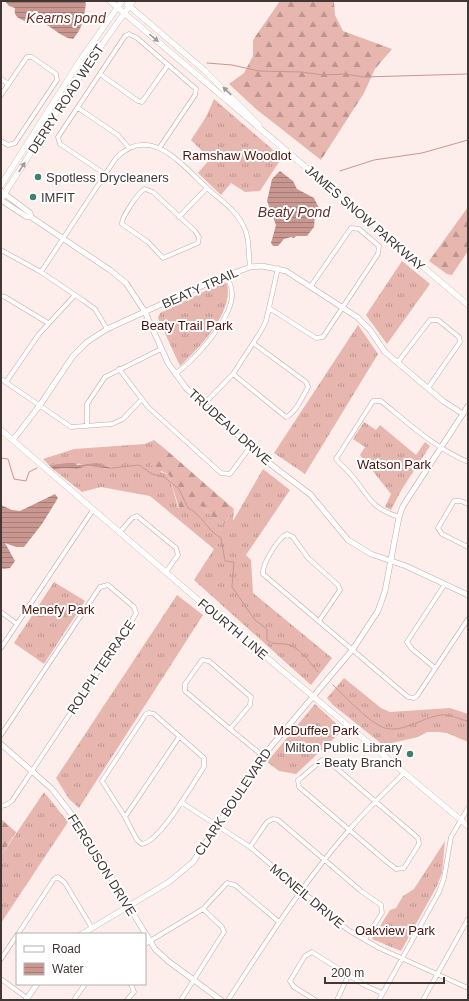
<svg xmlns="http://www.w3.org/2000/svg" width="469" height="1001" font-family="Helvetica,sans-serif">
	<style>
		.grass { fill: url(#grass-tufts) }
		.forest { fill: url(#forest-firs) }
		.water { fill: url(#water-rules) }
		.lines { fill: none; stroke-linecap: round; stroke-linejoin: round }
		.stream { stroke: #c99790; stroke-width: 1 }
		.minor-casing { stroke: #c1a8a4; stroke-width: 5 }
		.tertiary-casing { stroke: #c1a8a4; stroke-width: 6 }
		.secondary-casing { stroke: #c1a8a4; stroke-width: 6 }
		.minor { stroke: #fff; stroke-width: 4 }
		.tertiary { stroke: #fff; stroke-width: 5 }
		.secondary { stroke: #fff; stroke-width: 5.5 }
		.oneway { fill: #a09b9a }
		.poi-dot { fill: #3e8173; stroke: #fff; stroke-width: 1.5 }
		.labels { text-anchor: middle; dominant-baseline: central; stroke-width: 4; stroke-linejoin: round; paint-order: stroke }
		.street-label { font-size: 13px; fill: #413735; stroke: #fff }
		.park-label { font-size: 13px; fill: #4f130e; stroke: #fff }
		.poi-label { font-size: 13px; fill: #413735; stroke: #fff; text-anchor: start }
		.water-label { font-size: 14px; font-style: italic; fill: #6c2d26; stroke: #fff }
	</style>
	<defs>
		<pattern id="grass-tufts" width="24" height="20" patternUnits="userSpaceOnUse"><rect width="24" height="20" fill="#e6b6af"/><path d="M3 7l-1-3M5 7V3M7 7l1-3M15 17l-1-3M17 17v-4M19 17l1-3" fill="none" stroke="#bc958f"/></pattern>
		<pattern id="forest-firs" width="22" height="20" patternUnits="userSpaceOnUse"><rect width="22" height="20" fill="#e6b6af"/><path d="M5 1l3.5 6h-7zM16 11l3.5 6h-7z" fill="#bc958f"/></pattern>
		<pattern id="water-rules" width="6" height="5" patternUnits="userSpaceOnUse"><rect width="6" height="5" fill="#c99790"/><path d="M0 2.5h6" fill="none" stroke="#a57c76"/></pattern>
	</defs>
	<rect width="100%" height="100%" fill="#feeeeb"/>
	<path class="grass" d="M214,99L272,149L281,159L260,191L245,192L231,183L221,195L198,173L210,159L191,140L206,117Z
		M402,261L430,284L387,344L366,315Z
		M224,282L227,284C234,312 199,348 180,366L158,318L160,313Z
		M358,325L378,354L305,474L274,453Z
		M364,422L376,430L380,425L416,455L425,442L430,446L402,489L391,510L385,507L391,494L360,455L365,447L353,439Z
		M154,440L164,448L161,450V472L169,475L178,508L201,506L223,526L234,509L233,521L263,469L290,490L246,555L251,560L253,593L332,658L311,685L194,580L214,549L150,496L101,487L82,492L54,470L63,468L77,469L87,466L110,469C90,464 70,462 49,465L43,459L74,449L145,444Z
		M54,582L85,601L44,664L14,643Z
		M177,595L203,615L79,808L69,799L56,778Z
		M344,678L381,708L390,712L450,708L468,714V742L447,733L438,732H427L418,737L383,745L333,705L327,698Z
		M315,704L343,730L296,774L279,771L267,762Z
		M44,792L68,822L1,923V856Z
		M445,841L442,873L437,886L401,951L372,939L390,910L396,908L403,896L414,889Z"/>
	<path class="forest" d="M280,1H334L335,15L343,31L392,49L375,69L364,93L321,160L256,109L229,84L244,73L253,56V40Z
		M468,207V251L452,275L447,274L429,261Z
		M164,448L234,509L223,526L201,506L194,509L179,508L169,475L150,465L155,450H161Z
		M1,819L16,832L1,856Z"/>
	<path class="water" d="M5,1H84L86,3C84,17 83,28 73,39C58,38 44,15 28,23C22,18 13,19 15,8L9,6Z
		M280,171L293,181L297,189L314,198L320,210L315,214L314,227L307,236H296L294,238L291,237L284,239L278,246H273L271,243L276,225L267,201L272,179Z
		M66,463H75L77,465L97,463L113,469L87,466L77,469L63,468L54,470L49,465Z
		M55,494L58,498L42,524L24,547H16L5,543L15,561L10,568L3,569L1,567V505L12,510L20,511Z"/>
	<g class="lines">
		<path class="stream" d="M207,63L232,65L259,71L301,72L324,75L345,74L364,77L468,74
			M340,171L374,160L422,153L468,140
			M1,458L8,459L14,479L26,481L29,472L37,468
			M112,468L139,465L152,474L164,477L179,489L188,508C202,514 207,531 221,538L225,561L234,562L232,587L255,620L267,629V640C274,645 278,643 285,644C300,646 309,662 318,672
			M333,685C348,699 364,718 382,727C403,736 426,713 447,715C454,716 461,720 468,721"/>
		<defs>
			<path id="minor" d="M100,74L138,101L142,102L168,65
				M1,79L8,84
				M1,95L27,57H32L56,74L57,80L15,143L8,145L1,141
				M78,108L118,135L129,148
				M105,174L60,144L58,137L125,36L129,34L137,38L196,89L195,95L160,147
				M145,189L153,192L195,231L199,237L198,243L163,258L148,242L122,224C121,218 139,191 145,189Z
				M179,217L207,188
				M1,250L41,272L84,301L95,309L107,329
				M41,272L116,158C150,123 182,165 207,188C219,199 235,209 243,225C250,237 248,253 250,267
				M1,296L5,297L48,323
				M269,308L316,338L323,337L378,254L379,246L359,229L351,228L311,286
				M398,362L430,320H438L459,337L460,342L428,388
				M119,369L148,407L221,473L230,474L251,446
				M175,374C194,361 226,324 231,302C234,292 230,283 226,275
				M233,374L286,417C295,414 303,396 308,387L306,382L253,343
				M1,379L71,427L112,424L123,419L141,400
				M6,382L39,334L75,295
				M204,404L233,374L261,331L266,321L278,268
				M87,426V404L105,377L161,349
				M468,504L461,501H454L438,528L442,534L468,547
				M399,517C371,508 370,498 353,477C348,471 341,465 336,459L373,401H381C408,423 435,448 468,462
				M120,532L132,518L137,516L176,548L178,555L166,572
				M1,612L17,624
				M319,621L340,590L338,585L308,558L293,537L287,534C278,538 262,564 263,574L408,697L414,698L417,696L468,619
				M1,648L93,510
				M435,668L412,649L407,642L445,584
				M149,713L154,714L204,758V767C193,783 160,842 142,844L137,840L125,817L102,781L146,714Z
				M230,729L185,691V684L202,660L209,661L251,697L250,705L230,729L263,756
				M1,735L100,587L108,585L134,607L136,613L133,619L12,801L6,805L1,806
				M322,760H327L418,838L419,844L404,868L396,869L387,862L299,787L298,780L301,778Z
				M181,802L250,847L348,930L379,948L468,988
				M125,817L179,737
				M250,847L267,822L273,819L278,820L361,891L381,905L382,913L365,939
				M18,934L54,879L58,877L65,883L92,928
				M145,944L203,909L227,883L235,885L279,922
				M1,959L17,935
				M1,979L27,998
				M74,1000L85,984
				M127,1000L134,992L131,984
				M181,1000L224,932L222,927L203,909
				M228,1000C266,942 304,881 350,829C367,809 385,792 403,774
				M315,1000L294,987L290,981L305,956L312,952L364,985L382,993
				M337,1000L348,976
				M379,1000L439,892L444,878L451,837L468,808
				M423,1000L468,919"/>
			<path id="tertiary" d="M1,191L30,213L31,217L110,270L126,283L145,312L168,363L186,388L269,463L311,495L348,540L371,554L406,566L468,595
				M1,200L27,217H31
				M13,440L40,405L73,356L87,342L107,329L208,283L250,267L262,266L286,271L357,317L370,330L385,352L443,401L463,414
				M1,744L52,789L73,816L155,949L168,961L221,1000
				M82,934L169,882L193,862L263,756L353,649L378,611L385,591L399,517L403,506L468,406
				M26,1000L37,984"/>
			<path id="secondary" d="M110,1L468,305
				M127,4L204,70L259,125
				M1,185L81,59L122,1
				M1,199L88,64L133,1
				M1,430L211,611L468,826"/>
		</defs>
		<use href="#minor" class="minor-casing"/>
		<use href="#tertiary" class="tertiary-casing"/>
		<use href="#secondary" class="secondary-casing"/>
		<use href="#minor" class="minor"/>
		<use href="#tertiary" class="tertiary"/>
		<use href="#secondary" class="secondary"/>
	</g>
	<defs><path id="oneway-solid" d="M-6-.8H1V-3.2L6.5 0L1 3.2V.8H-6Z"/></defs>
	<g class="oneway">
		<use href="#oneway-solid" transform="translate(154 38) rotate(40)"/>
		<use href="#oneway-solid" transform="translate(227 91) rotate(-136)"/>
		<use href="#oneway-solid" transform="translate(22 167) rotate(-57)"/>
	</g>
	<g class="poi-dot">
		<circle cx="38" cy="177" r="4"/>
		<circle cx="33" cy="197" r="4"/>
		<circle cx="410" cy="754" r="4"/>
	</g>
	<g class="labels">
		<g class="street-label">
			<text transform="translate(66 99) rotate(-57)">DERRY ROAD WEST</text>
			<text transform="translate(365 218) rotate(41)">JAMES SNOW PARKWAY</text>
			<text transform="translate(200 288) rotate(-24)">BEATY TRAIL</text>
			<text transform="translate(230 427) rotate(42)">TRUDEAU DRIVE</text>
			<text transform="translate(233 629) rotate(40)">FOURTH LINE</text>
			<text transform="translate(101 667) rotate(-56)">ROLPH TERRACE</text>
			<text transform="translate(233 802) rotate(-56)">CLARK BOULEVARD</text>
			<text transform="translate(102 865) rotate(58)">FERGUSON DRIVE</text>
			<text transform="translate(307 896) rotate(40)">MCNEIL DRIVE</text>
		</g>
		<g class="park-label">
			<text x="237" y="155">Ramshaw Woodlot</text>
			<text x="187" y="325">Beaty Trail Park</text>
			<text x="394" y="464">Watson Park</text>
			<text x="58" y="609">Menefy Park</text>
			<text x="316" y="730">McDuffee Park</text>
			<text x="395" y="930">Oakview Park</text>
		</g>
		<g class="poi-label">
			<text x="46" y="177">Spotless Drycleaners</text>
			<text x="41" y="197">IMFIT</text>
			<text x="402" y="747" text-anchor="end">Milton Public Library<tspan x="402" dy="15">- Beaty Branch</tspan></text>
		</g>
		<g class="water-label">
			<text x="66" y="18">Kearns pond</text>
			<text x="294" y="212">Beaty Pond</text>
		</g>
	</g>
	<rect width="469" height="1001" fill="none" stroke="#413735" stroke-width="4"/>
	<rect x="16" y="933" width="130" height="52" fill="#ffffff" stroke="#b3afae"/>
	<rect x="24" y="946" width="20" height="6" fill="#ffffff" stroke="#b3afae"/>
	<text x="52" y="953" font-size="12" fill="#413735">Road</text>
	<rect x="24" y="963" width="20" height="12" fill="url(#water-rules)" stroke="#b3afae"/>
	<text x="52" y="973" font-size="12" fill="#413735">Water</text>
	<path d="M325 977v6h119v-6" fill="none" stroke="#413735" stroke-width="2"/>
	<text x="331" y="977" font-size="12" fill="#413735" stroke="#ffffff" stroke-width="3" paint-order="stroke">200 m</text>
</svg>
